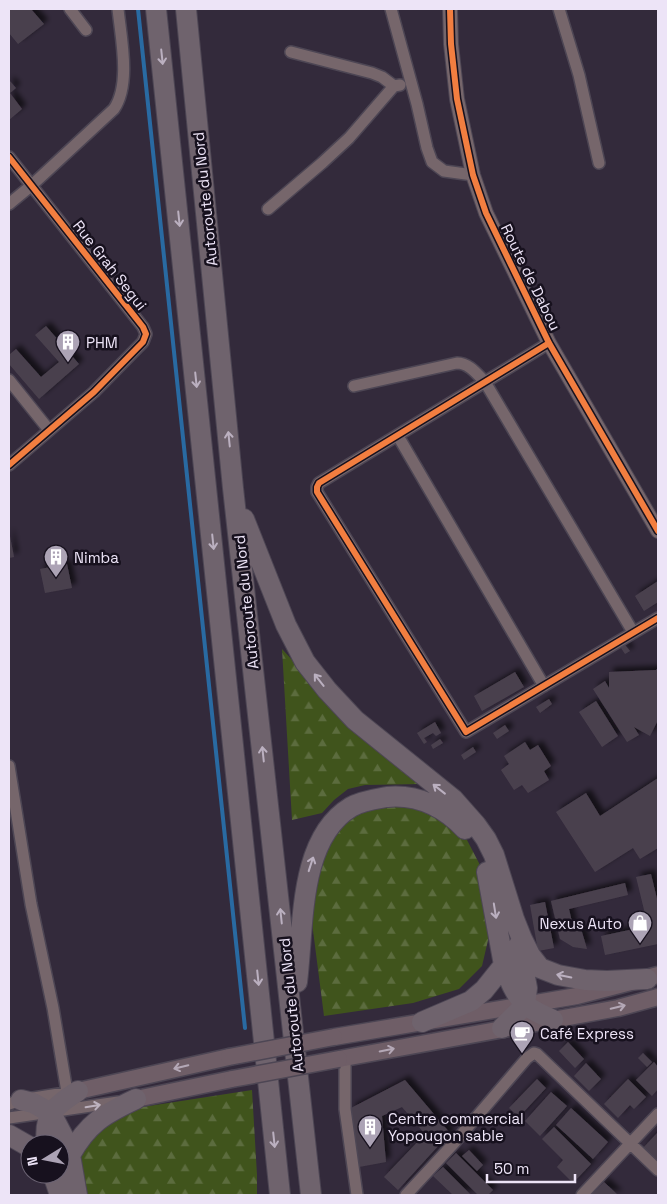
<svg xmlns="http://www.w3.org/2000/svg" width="667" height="1204" font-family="'Space Grotesk',sans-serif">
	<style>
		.forest { fill: url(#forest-firs) }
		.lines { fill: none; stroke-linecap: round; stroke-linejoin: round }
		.stream { stroke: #296aa2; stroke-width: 4 }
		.building { fill: #4a414e; filter: url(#shadow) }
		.minor-casing { stroke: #4d4654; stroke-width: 14 }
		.tertiary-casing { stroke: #4d4654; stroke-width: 16 }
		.secondary-casing { stroke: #4d4654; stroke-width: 19 }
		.motorway-casing { stroke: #4d4654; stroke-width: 22 }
		.minor { stroke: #76666b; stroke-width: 11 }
		.tertiary { stroke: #76666b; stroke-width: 14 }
		.secondary { stroke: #6f5e67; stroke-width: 16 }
		.motorway { stroke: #6f636d; stroke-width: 20 }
		.secondary-bridge-casing { stroke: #4d4654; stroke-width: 19; stroke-linecap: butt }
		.secondary-bridge { stroke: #6f5e67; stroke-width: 16 }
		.cycleway-casing { stroke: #17111e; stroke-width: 9 }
		.cycleway { stroke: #f27e40; stroke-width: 6 }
		.oneway { stroke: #bbb0c0 }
		.oneway2 { stroke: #b4a8b6 }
		.oneway3 { stroke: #bdb2bf }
		.labels { text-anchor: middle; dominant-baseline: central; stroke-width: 5; stroke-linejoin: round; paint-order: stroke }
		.street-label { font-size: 15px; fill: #ede4f7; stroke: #17111e }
		.poi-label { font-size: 15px; fill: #ede4f7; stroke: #17111e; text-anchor: start }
	</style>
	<defs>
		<pattern id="forest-firs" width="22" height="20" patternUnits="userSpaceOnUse" patternTransform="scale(1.25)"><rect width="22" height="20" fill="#40541c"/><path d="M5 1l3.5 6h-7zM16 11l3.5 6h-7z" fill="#5c6c3e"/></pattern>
		<filter id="shadow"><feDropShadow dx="4.5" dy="-4.5" stdDeviation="2.5" flood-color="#0009"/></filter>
	</defs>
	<rect width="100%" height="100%" fill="#332a3b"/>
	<path class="forest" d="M282,649L329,700L423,784L365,785L348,789L334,800L322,813L292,820Z
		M397,800L451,823L467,840L480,865L487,908L489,936L482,966L459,989L413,1003L324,1016L310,907L314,871L342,819Z
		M252,1090L257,1175V1195H82L78,1153L93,1132L136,1108Z"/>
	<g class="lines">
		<path class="stream" d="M138,9L245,1028"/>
	</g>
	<path class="building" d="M9,9H31L44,24L18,44L9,33Z
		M9,80L16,88L10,93L22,109L9,120Z
		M46,326L79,364L39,399L9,364V355L16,349L41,377L59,362L35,335Z
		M9,531L14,557L9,558Z
		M67,564L72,588L45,593L40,569Z
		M658,581V602L644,611L635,596Z
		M625,645L630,651L625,654L621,648Z
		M658,668V720L650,736L634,727L639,735L627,742L593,689L605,681L609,688V672L656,670Z
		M515,672L524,687L482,711L474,696Z
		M549,699L552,704L540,713L536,707Z
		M596,701L618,736L602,747L579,712Z
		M435,722L441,733L436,736L433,733L424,738L427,742L424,744L417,733Z
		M505,725L509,731L497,739L493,733Z
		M440,739L443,743L433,749L431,745Z
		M525,742L530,750L538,745L551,766L544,771L549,780L528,793L522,785L514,790L501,770L509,764L504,756Z
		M473,747L476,752L464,760L461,755Z
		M658,778V848L640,859L633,848L595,872L556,812L586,793L600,816Z
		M651,874L658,903V944L605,955L601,936L648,926L636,877Z
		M625,883L628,895L569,909L574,930L579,929L582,932L587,949L573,947L560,939L551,901Z
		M545,902L554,948L538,951L530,905Z
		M568,1042L584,1059L575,1068L559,1051Z
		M643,1053L652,1062L647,1067L638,1058Z
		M654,1062L658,1067V1089L652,1096L636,1080Z
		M586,1063L601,1079L589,1091L574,1076Z
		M537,1079L546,1088L519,1117L509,1108Z
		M628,1079L646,1097L634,1109L630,1105L618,1118L604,1104Z
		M405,1080L450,1133L398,1190L384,1177L425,1134L402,1107L382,1116L386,1162L359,1167L351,1108Z
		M551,1092L567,1106L540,1136L525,1121Z
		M571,1108L608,1142L593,1159L556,1125Z
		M554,1127L591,1164L573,1183L557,1167L563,1160L542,1139Z
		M658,1132V1162L643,1148Z
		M469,1150L483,1165L477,1171L462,1156Z
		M456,1153L493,1190L488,1195H478L446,1163Z
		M443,1167L471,1195H453L433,1176Z
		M604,1182L618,1195H591Z"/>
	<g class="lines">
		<defs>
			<path id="minor" d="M70,9L86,30
				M391,9L417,104L427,148L432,162L444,171L473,175
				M559,9L579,75L599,163
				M291,52L372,73L382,77L394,86L400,85
				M9,157L143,327L146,334L143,342L94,392L9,465
				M9,204L32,185L114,109C131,84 121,38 118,9
				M268,209L322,163L349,138L394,86
				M549,343L319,483L317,487V492L466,732L658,618
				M9,380L49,430
				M354,386L457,363C469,363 477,374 485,382L633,632
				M398,436L544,686
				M9,766L31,904L53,1008L67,1092
				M345,1058V1109L357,1195
				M9,1104L21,1100L71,1092
				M9,1118L118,1102
				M406,1195L455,1142L527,1058L534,1053L537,1054L658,1170
				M582,1195L658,1114"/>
			<path id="tertiary" d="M450,9L451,44L457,99L473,175L486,213L549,343L658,531"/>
			<path id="secondary" d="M334,1037L577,996L658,975
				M339,1059L618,1008L658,997
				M78,1091L229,1057
				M136,1099L232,1079"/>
			<path id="motorway" d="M156,9L280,1195
				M186,9L233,488L311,1195
				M244,519L286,625L305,662L327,690L355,720L453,799L476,825L486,839L494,855L514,919L522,939L530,955L540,968L558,975L585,980L607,981L647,979
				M487,872L504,965C509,978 514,994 525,1004C532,1011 544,1015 553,1020
				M297,982C304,927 298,839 351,807C361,801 376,799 387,797C418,794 445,808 465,829
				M422,1022L471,1001L484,990L504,965
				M502,1028L525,1005L527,988L519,945
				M21,1100L33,1103L51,1113L64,1138L70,1155L77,1195
				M9,1135L30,1147
				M47,1144C43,1114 55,1106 78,1091
				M70,1155C88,1123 104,1114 136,1099
				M53,1174L60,1195"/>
		</defs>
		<use href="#minor" class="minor-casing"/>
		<use href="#tertiary" class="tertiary-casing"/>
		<use href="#secondary" class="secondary-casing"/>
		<use href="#motorway" class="motorway-casing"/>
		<use href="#minor" class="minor"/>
		<use href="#tertiary" class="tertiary"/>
		<use href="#secondary" class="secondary"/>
		<use href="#motorway" class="motorway"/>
		<defs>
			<path id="secondary-bridge" d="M229,1057L334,1037
				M232,1079L339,1059"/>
		</defs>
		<use href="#secondary-bridge" class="secondary-bridge-casing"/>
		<use href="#secondary-bridge" class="secondary-bridge"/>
		<defs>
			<path id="cycleway" d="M450,9L451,44L457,99L473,175L486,213L549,343L658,531
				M9,157L143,327L146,334L143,342L94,392L9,465
				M549,343L319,483L317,487V492L466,732L658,618"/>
		</defs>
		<use href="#cycleway" class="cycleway-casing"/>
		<use href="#cycleway" class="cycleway"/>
	</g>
	<defs><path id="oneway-shaft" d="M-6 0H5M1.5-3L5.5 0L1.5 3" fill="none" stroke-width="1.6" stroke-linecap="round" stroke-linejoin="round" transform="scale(1.25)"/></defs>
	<g class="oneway">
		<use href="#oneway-shaft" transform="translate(162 57) rotate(84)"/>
		<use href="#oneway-shaft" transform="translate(179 219) rotate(84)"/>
		<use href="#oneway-shaft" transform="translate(196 380) rotate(84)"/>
		<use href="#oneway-shaft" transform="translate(229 439) rotate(-96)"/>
		<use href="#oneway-shaft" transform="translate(213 542) rotate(84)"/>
		<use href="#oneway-shaft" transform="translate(319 680) rotate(-128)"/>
		<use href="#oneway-shaft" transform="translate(263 754) rotate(-96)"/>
		<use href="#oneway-shaft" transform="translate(439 789) rotate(-142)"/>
		<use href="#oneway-shaft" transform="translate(311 864) rotate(-72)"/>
		<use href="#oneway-shaft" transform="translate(495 911) rotate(81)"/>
		<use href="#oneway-shaft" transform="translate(281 916) rotate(-96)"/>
		<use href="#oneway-shaft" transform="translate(564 976) rotate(-168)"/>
		<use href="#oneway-shaft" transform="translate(258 978) rotate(84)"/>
		<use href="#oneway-shaft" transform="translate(274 1140) rotate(84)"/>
	</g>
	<g class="oneway2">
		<use href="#oneway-shaft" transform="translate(618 1007) rotate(-13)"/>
		<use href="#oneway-shaft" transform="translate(387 1050) rotate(-11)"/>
		<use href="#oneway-shaft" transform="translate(181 1067) rotate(167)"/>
	</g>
	<use class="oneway3" href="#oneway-shaft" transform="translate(93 1106) rotate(-9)"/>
	<defs>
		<symbol id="building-pin" viewBox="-11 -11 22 30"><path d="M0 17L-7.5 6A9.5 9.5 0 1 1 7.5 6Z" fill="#aca3b5" stroke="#17111e"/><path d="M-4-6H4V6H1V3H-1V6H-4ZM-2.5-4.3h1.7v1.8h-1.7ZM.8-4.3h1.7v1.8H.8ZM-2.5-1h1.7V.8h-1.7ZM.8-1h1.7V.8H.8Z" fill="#fff"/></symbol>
		<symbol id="shop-pin" viewBox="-11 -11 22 30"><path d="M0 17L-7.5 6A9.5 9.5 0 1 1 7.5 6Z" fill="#aca3b5" stroke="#17111e"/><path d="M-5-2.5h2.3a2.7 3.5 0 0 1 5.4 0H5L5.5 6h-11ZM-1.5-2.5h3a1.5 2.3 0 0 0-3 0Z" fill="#fff"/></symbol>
		<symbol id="cafe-pin" viewBox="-11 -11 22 30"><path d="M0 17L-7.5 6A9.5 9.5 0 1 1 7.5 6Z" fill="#aca3b5" stroke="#17111e"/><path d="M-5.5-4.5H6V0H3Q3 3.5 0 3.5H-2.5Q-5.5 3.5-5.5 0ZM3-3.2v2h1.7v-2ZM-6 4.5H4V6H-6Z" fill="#fff"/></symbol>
	</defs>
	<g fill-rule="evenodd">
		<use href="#building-pin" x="54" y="328" width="28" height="38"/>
		<use href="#building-pin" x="42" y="543" width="28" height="38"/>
		<use href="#shop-pin" x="626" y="909" width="28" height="38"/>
		<use href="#cafe-pin" x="508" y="1019" width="28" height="38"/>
		<use href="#building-pin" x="356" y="1113" width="28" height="38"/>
	</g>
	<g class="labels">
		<g class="street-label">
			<text transform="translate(205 199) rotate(-96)">Autoroute du Nord</text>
			<text transform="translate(110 265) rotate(52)">Rue Grah Segui</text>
			<text transform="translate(531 277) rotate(64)">Route de Dabou</text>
			<text transform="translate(246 602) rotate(-96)">Autoroute du Nord</text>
			<text transform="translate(291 1005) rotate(-96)">Autoroute du Nord</text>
		</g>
		<g class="poi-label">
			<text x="86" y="342">PHM</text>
			<text x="74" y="557">Nimba</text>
			<text x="622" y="923" text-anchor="end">Nexus Auto</text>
			<text x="540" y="1033">Café Express</text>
			<text x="388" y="1118">Centre commercial<tspan x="388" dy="17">Yopougon sable</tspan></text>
		</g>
	</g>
	<rect width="667" height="1204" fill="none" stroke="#ede4f7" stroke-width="20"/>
	<g transform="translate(45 1159) rotate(260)"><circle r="24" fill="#17111e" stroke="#6d6575"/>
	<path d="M0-4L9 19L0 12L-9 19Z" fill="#aca3b5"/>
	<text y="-8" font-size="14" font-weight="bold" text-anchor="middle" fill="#ede4f7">N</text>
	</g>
	<path d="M487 1174v8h88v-8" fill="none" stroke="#ede4f7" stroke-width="2.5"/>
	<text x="494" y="1174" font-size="15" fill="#ede4f7" stroke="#17111e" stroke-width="4" paint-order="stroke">50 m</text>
</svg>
